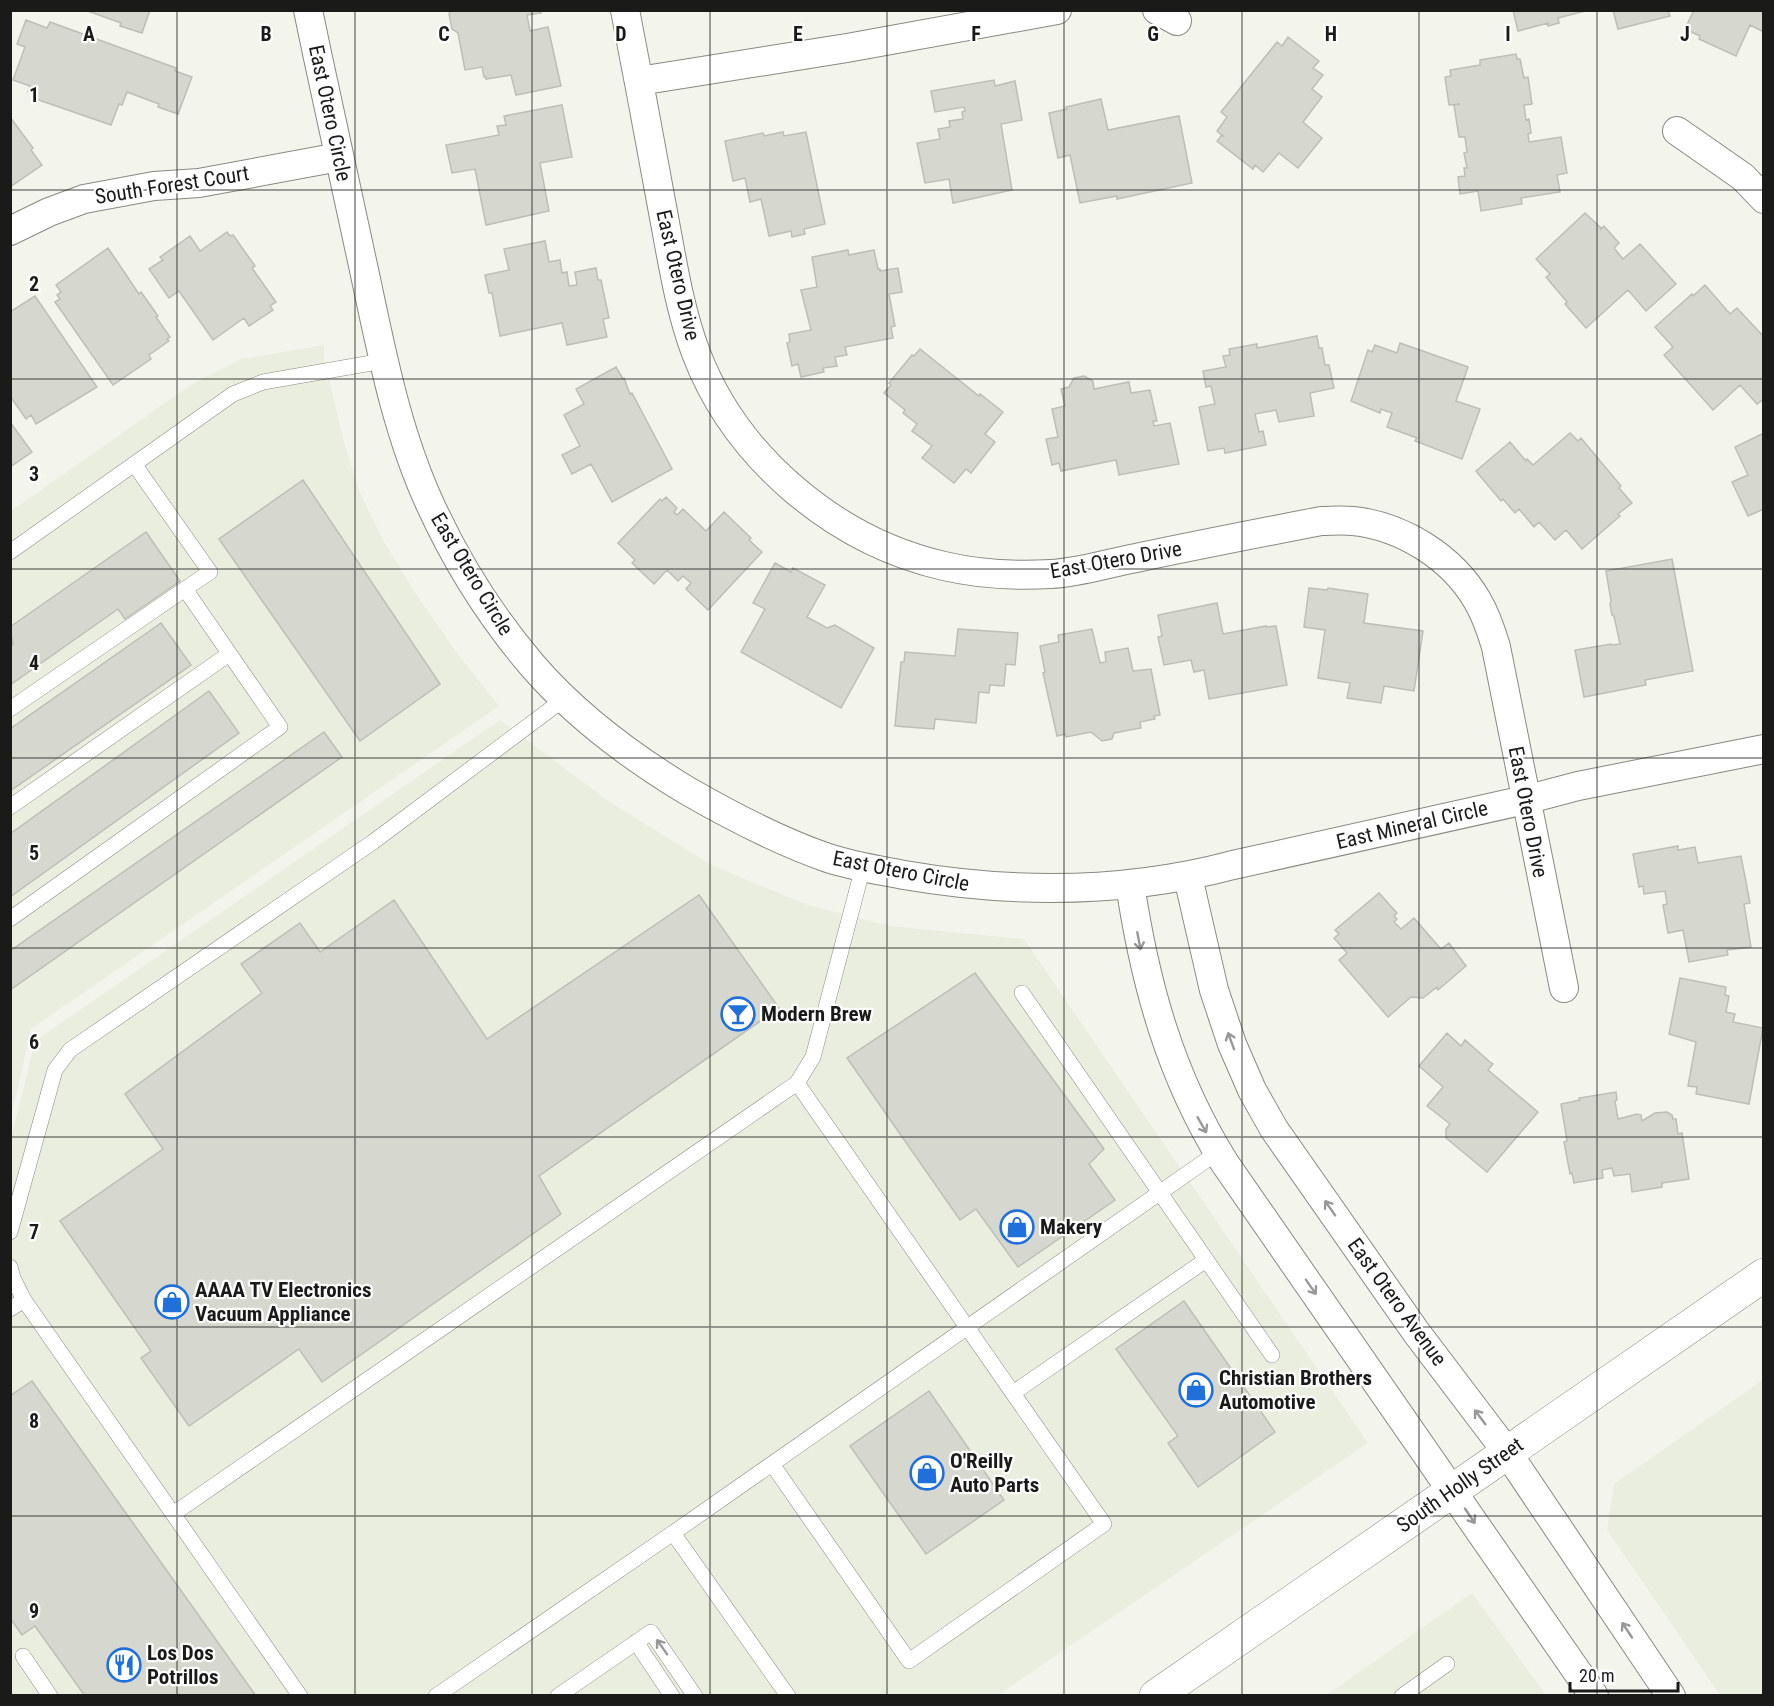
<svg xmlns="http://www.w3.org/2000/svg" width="1774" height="1706" font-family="'Roboto Condensed',sans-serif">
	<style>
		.built { fill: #eaeede }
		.building { fill: #d6d8d0; stroke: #bdbfb7; stroke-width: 1.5 }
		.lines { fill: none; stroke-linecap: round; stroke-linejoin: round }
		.lane-casing { stroke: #888982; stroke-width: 16 }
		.street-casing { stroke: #888982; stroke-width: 30 }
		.secondary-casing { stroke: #888982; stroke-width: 34 }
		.lane { stroke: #fff; stroke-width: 15 }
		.street { stroke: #fff; stroke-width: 28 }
		.secondary { stroke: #fff; stroke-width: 33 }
		.oneway { stroke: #989897 }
		.grid { fill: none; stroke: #1a1b18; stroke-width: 1.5; stroke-opacity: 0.55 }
		.labels { text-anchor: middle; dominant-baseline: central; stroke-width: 4.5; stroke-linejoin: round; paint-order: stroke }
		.street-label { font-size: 21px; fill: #1a1b18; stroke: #fff }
		.poi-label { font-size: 21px; font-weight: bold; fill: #1a1b18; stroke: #fff; text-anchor: start }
		.grid-label { font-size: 20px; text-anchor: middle; font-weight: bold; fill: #1a1b18; stroke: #fff; stroke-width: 4.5; stroke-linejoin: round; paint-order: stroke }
	</style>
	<rect width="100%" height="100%" fill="#f3f5ed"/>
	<path class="built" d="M324,345V359L344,442L360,493L383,540L414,591L457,653L499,706L31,1029L11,1118V511L192,384L242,359Z
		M500,720L610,802L713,866L808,905L890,926L1024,939L1368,1443L998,1695L11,1696L10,1142L35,1041Z
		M1763,1380V1695H1720L1607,1530L1614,1484Z
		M1472,1593L1546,1695L1325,1696Z"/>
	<path class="building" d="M85,10H150L142,33L120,26L121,23Z
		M451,10H540L541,13L527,15L530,31L548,27L561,86L516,95L511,75L486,79V77H484L482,67L465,70L458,33L452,29L449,14Z
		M1513,10H1589L1558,18L1559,23L1548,26V23L1518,31Z
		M1613,10H1668L1670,16L1618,29Z
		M1694,10H1764V32L1750,25L1736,56L1699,39L1700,36L1685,29Z
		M26,20L47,28L50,22L176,68L175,71L192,77L178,114L158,107L159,104L127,92L122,105L119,104L111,125L33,98L35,94L28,92L30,86L13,80L25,47L17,44Z
		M1288,37L1319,61L1313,68L1323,75L1312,89L1322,97L1303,122L1322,138L1298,168L1279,153L1263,172L1255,165L1253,169L1217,141L1221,136H1223L1217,131L1227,117L1221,112L1277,42L1282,46Z
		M1516,54L1517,59H1520L1524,78L1528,77L1532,104L1524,105L1526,120L1529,119L1531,133L1528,134L1529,142L1561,137L1567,173L1557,175L1560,192L1521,198L1522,204L1481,211L1478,191L1460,194L1458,177L1465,176L1464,168H1467L1464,153L1467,152L1465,137H1459L1454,105L1460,104L1449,105L1445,77L1451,76L1450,70L1480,65V60Z
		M994,80L995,86L1015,81L1022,120L1001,124L1012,190L953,203L949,179L925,183L917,143L940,139L938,129L950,127L949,121L963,119L962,112L965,111L964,107L935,112L931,91Z
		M1101,99L1108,130L1179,116L1192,183L1117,199V196L1080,203L1070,155L1058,158L1049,113L1067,109L1066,107Z
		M562,105L572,157L540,163L549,211L486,225L475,169L452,173L446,145L499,135L497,126L506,125L504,116Z
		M10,117L33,148L31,150L42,165L10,187Z
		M783,132L784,136L806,132L825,224L804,229L805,234L792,237L791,231L769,236L761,199L750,202L745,178L733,181L725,141L763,133L764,136Z
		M1585,213L1601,228L1600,230L1604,226L1619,243L1614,248L1623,259L1640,244L1676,284L1646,311L1628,290L1586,328L1565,304L1567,302L1546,277L1550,274L1536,259Z
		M227,232L230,236L233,235L255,266L252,268L276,302L270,306L273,310L249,326L244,318L213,340L179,291L169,298L149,269L163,260L160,257L190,236L200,251Z
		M545,241L549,262L560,260L562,273L567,272L569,286L577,285L575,272L596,268L598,280H601L609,318L603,319L607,337L567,345L562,323L500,336L492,293H489L485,275L509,270L504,249Z
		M108,248L139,294L141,292L158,316L156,317L170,337L167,339L169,341L149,355L151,359L113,385L55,302L60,299L57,295L61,292L56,285Z
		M848,250L849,255L874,250L878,269H880V271L898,268L902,292L889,294L895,326L891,327L893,338L845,347L847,355L835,357L837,366L823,368L824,372L801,377L798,364L792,366L787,343L790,342L789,334L811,330L801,290L817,287L812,257Z
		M1705,285L1730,314L1737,308L1764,337V399L1757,404L1740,385L1713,410L1664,355L1673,347L1655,327L1692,294L1693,296Z
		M35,296L97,387L36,424L31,415L26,419L10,396V312Z
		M1317,336L1319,348H1322L1325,365H1329L1334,388L1310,393L1314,416L1279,422L1276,410L1255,414L1259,432L1263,431L1266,445L1225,453L1224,448L1208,451L1199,407L1215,404L1211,386L1206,387L1203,371L1226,367L1223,356L1230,355L1229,349L1257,344V348Z
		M1400,343L1468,367L1456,401L1480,409L1462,459L1415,441L1417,438L1387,427L1392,413L1381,409L1380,413L1351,401L1368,350L1372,352L1375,345L1397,353Z
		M920,349L979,396L980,394L1003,412L985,434L995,442L971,473L966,469L954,483L922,458L932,446L912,431L917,424L903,413L905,410L884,393L891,385L889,383L912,355L914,356Z
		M616,367L623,379L624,378L630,394L632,393L672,469L612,502L591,464L572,474L562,455L580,446L564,415L584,404L576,389Z
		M1084,376L1093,381L1094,389L1129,382L1131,393L1150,390L1157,421H1153L1154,426L1170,423L1179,464L1119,475L1116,460L1061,471L1059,463L1052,465L1046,439L1058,437L1052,409L1065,406L1061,389L1069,387L1074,378Z
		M10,422L32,452L10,467Z
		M1570,433L1578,441L1581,438L1621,486L1619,488L1632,503L1618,514L1620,516L1582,549L1566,530L1555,540L1539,522L1534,527L1519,509L1515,513L1503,499L1501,501L1476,471L1510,442L1526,461L1527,459L1533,465Z
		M1764,433V509L1748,516L1732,482L1748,475L1735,447Z
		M303,480L440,684L360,741L219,539Z
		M666,497L677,508L674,512L677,515L683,509L706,531L724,512L751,538L749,540L762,552L708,610L686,589L691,583L683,576L678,581L667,570L654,584L632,563L635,560L618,543L660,499L662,501Z
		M146,532L180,581L125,619L118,609L10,685V646L13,645L10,627Z
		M1672,559L1693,671L1645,680L1646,685L1584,697L1575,650L1611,644L1612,645L1620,644L1614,616L1612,615L1610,604L1611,601L1606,571Z
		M775,563L791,572L793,568L825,585L807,617L827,628L835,625L874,648L841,708L741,652L765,609L753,603Z
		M1309,588L1327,590L1328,588L1368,594L1364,623L1423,631L1414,691L1384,686L1381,703L1347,698L1350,683L1318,678L1325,630L1304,627Z
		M1217,603L1223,634L1266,626V627L1276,626L1287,685L1209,699L1204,670L1194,672L1191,660L1164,665L1158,637L1162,636L1158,615Z
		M161,623L191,665L10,791V729Z
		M958,629L1018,633L1015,665L1006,664L1004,686L990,685L989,693L979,692L976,723L935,719L934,729L895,726L901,662H904L905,652L955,656Z
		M1092,629L1100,663L1106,662L1105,652L1128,648L1133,671L1151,669L1160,715L1154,716L1155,719L1140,722L1141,728L1114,733L1112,739L1102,741L1091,732L1066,737L1065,734L1057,736L1043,673L1045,672L1040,646L1059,642L1058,635Z
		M209,691L239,733L10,897V834Z
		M324,732L342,757L10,990V951Z
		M1678,846V850L1695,847L1698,863L1741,856L1750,903L1744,904L1751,947L1727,950L1728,955L1689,962L1683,930L1668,933L1663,905L1667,904L1665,891L1644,894L1643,886L1639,887L1633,854Z
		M1379,893L1397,913L1394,916L1397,919L1394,922L1401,929L1414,918L1441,949L1449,943L1466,966L1438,990L1437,987L1423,998L1411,997L1388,1017L1339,960L1347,953L1334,938L1339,934L1335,930Z
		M699,895L779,1008L539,1176L561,1214L322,1382L299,1349L189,1426L141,1358L151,1351L60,1221L163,1149L125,1094L262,993L241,964L300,923L320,952L394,900L487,1039Z
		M975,973L1104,1149L1089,1164L1115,1200L1018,1267L976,1209L960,1220L847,1058Z
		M1680,978L1726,987L1725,995L1729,996L1726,1012L1735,1014L1733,1022L1763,1028L1749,1104L1696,1094L1697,1087L1688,1086L1696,1042L1669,1034Z
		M1447,1033L1461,1046L1465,1040L1490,1062L1493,1064L1488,1070L1538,1112L1487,1172L1446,1138V1129L1450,1124L1427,1106L1443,1087L1419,1066Z
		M1616,1092L1617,1100L1615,1101L1618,1119L1637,1114L1641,1115L1642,1121L1655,1113L1667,1112L1672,1115L1673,1119H1676L1678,1134L1682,1133L1689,1179L1662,1183V1187L1632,1192L1630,1174L1614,1176L1612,1168L1602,1170L1603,1178L1574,1183L1572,1173L1570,1174L1564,1142L1567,1141L1561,1104L1580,1100L1579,1098Z
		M1184,1301L1275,1432L1198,1487L1168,1443L1178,1436L1116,1349Z
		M32,1381L256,1696H85L35,1626L22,1635L10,1618V1396Z
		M929,1391L1004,1500L926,1554L850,1446Z"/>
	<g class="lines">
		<defs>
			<path id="lane" d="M134,464L210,572L185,589
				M10,552L233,394L263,382L383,361
				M10,709L185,589L280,727L10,919
				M10,807L229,654
				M1022,993L1272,1355
				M10,1232L55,1070L70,1050L373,842L564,699
				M10,1267L13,1278L24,1300L300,1696
				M10,1309L24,1300
				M1013,1393L1206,1260
				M772,1464L909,1661L1104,1524L797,1083L813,1057L863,867
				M173,1514L797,1083
				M673,1533L788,1696
				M636,1642L672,1696
				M23,1656L50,1696
				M436,1696L673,1533L1218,1152
				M558,1696L651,1632L695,1696
				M1402,1696L1447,1664"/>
			<path id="street" d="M308,10C326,97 345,184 364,270C381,349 396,430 430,504C456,561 491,617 532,665C575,715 630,756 686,790C731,816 777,840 825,857C851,866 878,870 904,875C1015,894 1124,894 1233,865L1525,800L1578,786L1764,749
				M625,10C638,77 651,145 663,212C672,259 679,308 696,353C736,458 835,541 944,566C978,574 1017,576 1051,574C1078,573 1109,563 1136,558C1197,545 1259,533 1321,521C1331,521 1342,520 1353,521C1402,526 1452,557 1477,600C1486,615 1491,630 1496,647L1564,988
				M1157,10L1177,21
				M639,81L847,48L1057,10
				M1677,131L1743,177L1764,199
				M10,231L49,212L84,199L154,186L199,183L339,157
				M1188,877L1214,990L1232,1044L1252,1090L1274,1129L1416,1332L1507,1452L1671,1696
				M1130,884C1145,984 1170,1075 1224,1162L1594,1696"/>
			<path id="secondary" d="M1156,1696L1764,1275"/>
		</defs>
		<use href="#lane" class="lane-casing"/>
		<use href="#street" class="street-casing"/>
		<use href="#secondary" class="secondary-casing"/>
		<use href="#lane" class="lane"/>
		<use href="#street" class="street"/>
		<use href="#secondary" class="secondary"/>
	</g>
	<defs><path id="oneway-shaft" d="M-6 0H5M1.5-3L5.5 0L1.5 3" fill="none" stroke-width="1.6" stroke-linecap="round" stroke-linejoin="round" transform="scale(1.5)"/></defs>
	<g class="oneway">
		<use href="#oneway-shaft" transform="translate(1139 941) rotate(79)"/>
		<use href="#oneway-shaft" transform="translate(1231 1041) rotate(-110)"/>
		<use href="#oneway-shaft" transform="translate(1202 1125) rotate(60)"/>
		<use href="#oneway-shaft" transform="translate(1330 1208) rotate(-125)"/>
		<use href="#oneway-shaft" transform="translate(1311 1287) rotate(55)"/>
		<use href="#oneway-shaft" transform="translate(1480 1417) rotate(-127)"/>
		<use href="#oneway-shaft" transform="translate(1470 1516) rotate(56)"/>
		<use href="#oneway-shaft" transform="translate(1627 1630) rotate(-124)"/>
		<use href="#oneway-shaft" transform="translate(662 1647) rotate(-125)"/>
	</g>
	<path class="grid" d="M177,10V1696M355,10V1696M532,10V1696M710,10V1696M887,10V1696M1064,10V1696M1242,10V1696M1419,10V1696M1597,10V1696M10,190H1764M10,379H1764M10,569H1764M10,758H1764M10,948H1764M10,1137H1764M10,1327H1764M10,1516H1764"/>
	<defs>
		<symbol id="bar-ring" viewBox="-11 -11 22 22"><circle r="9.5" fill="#fff" stroke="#2070db" stroke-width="1.5"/><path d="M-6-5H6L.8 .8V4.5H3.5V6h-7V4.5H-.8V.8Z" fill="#2070db"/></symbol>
		<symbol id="shop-ring" viewBox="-11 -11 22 22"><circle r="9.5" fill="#fff" stroke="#2070db" stroke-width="1.5"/><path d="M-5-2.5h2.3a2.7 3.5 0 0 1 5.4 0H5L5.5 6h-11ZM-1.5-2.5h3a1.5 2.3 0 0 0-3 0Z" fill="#2070db"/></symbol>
		<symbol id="restaurant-ring" viewBox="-11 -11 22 22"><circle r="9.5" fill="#fff" stroke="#2070db" stroke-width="1.5"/><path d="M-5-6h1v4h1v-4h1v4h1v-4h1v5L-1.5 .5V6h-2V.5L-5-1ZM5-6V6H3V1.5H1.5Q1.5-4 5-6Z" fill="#2070db"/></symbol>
	</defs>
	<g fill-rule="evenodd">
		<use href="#bar-ring" x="719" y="995" width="38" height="38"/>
		<use href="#shop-ring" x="998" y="1208" width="38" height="38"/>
		<use href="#shop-ring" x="153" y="1283" width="38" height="38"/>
		<use href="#shop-ring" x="1177" y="1371" width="38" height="38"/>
		<use href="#shop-ring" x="908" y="1454" width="38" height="38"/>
		<use href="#restaurant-ring" x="105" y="1646" width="38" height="38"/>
	</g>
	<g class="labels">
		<g class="street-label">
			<text transform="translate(330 113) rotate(78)">East Otero Circle</text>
			<text transform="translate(172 185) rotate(-9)">South Forest Court</text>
			<text transform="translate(678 275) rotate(77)">East Otero Drive</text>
			<text transform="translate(1116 560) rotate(-10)">East Otero Drive</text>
			<text transform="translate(472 574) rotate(59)">East Otero Circle</text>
			<text transform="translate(1528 812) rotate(79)">East Otero Drive</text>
			<text transform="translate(1412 825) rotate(-13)">East Mineral Circle</text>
			<text transform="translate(901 871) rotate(11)">East Otero Circle</text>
			<text transform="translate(1397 1302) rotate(54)">East Otero Avenue</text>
			<text transform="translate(1460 1485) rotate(-35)">South Holly Street</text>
		</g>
		<g class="poi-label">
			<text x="761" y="1014">Modern Brew</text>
			<text x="1040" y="1227">Makery</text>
			<text x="195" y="1290">AAAA TV Electronics<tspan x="195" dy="24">Vacuum Appliance</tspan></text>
			<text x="1219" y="1378">Christian Brothers<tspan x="1219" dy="24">Automotive</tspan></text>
			<text x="950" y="1461">O'Reilly<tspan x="950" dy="24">Auto Parts</tspan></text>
			<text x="147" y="1653">Los Dos<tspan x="147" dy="24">Potrillos</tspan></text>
		</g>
	</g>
	<g class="grid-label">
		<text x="89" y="41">A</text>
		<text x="266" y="41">B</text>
		<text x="444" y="41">C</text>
		<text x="621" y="41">D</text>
		<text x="798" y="41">E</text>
		<text x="976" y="41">F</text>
		<text x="1153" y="41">G</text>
		<text x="1331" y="41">H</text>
		<text x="1508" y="41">I</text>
		<text x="1685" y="41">J</text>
		<text x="34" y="102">1</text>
		<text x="34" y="291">2</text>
		<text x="34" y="481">3</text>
		<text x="34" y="670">4</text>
		<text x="34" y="860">5</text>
		<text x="34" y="1049">6</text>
		<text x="34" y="1239">7</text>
		<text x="34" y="1428">8</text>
		<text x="34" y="1618">9</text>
	</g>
	<rect width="1774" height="1706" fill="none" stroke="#1a1b18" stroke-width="24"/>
	<path d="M1570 1682v9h108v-9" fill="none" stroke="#1a1b18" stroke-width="3"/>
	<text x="1579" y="1682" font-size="18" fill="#1a1b18" stroke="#ffffff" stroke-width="4.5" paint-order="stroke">20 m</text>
</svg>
